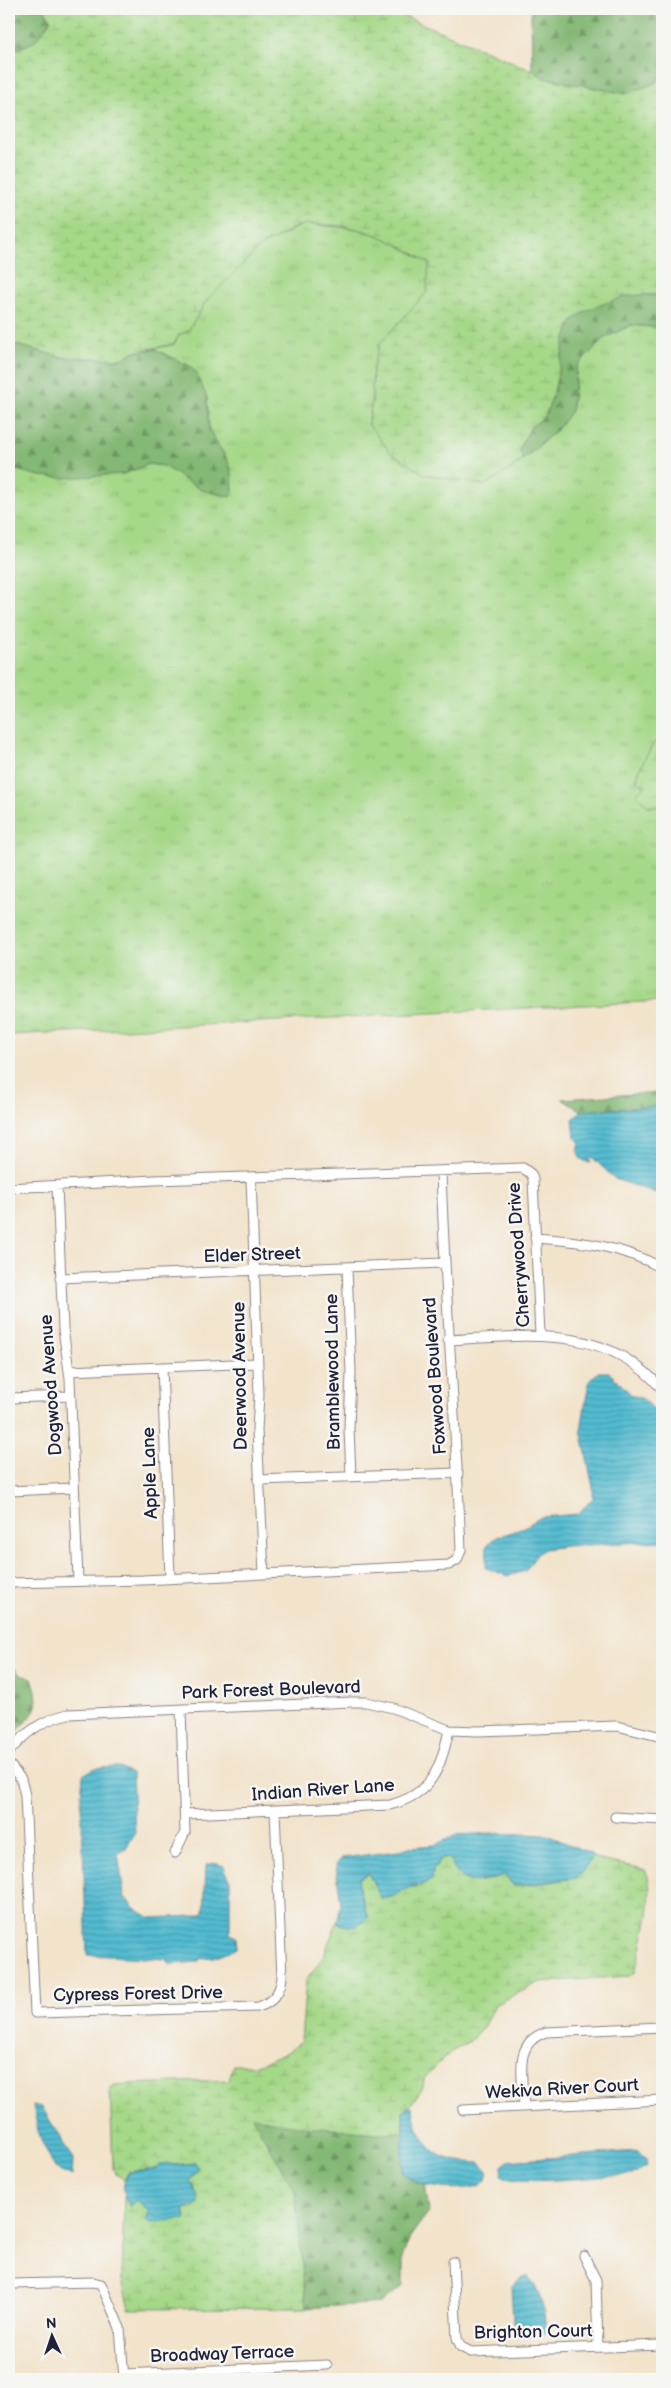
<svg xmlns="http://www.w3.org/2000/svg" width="671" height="2388" font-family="'Balsamiq Sans',sans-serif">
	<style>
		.grass { fill: url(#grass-tufts); stroke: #647d62 }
		.forest { fill: url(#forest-firs); stroke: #536d58 }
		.wetland { fill: url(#wetland-marsh); stroke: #647d62 }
		.water { fill: url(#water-rules); stroke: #3a6e86 }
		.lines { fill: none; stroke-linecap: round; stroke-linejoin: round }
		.street-casing { stroke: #8a8283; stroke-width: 11 }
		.street { stroke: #fff; stroke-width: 9 }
		.labels { text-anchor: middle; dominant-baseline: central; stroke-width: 5; stroke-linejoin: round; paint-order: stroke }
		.street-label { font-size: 18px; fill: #22223b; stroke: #f6f6f2 }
	</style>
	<defs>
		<pattern id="grass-tufts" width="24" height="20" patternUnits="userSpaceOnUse" patternTransform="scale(1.25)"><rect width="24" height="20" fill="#a5d888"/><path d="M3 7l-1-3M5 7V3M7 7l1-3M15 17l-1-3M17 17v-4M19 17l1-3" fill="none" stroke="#8eb976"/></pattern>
		<pattern id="forest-firs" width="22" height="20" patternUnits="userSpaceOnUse" patternTransform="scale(1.25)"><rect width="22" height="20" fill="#84b874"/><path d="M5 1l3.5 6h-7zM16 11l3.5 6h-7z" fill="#6c9560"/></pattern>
		<pattern id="wetland-marsh" width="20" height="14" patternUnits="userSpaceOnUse" patternTransform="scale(1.25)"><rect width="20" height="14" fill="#a5d888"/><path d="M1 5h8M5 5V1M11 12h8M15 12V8" fill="none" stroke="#8eb976"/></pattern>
		<pattern id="water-rules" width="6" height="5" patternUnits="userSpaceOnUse" patternTransform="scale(1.25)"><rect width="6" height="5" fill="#53bbd0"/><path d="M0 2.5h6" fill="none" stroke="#4498aa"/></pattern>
	</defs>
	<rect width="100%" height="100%" fill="#f6f6f2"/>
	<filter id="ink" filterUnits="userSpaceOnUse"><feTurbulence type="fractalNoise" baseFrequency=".02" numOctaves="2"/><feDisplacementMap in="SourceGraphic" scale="10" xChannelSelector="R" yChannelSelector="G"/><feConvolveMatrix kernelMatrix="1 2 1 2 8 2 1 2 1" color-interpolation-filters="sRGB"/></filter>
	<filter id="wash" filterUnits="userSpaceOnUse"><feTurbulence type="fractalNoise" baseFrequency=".0096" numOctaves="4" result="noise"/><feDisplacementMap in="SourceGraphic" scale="20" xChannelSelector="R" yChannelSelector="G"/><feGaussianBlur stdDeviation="1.12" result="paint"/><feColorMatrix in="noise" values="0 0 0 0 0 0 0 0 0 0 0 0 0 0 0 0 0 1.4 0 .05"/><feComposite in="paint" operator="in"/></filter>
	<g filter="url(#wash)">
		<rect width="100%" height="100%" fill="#f2e3cb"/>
		<path class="grass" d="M305,224L361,229L383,236L429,263L428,292L405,317L373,367L372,402L368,424L424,474L484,485L513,468L535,449L571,411L577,366L605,338L631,325L662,328V735C653,741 636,771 637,781L645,785L643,790L648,806H662V1001L9,1035V468L123,474L149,464L164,466L201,490L228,461L209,430L207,398L190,366L154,349L174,344L179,335L188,331L207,300L262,245C278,240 290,229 305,224Z"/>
		<path class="forest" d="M9,9H44L51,20L34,42L9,53Z
			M531,9H662V74L656,83L625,94L544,78L532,70Z
			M662,294V328L631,325L605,338L577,366L571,411L557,430L522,460L520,447L531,427L545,415L554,392L565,339L573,320L587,310L625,295Z
			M9,343L62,357L121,359L133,352L154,349L190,366L196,372L207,398L209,430L228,461L232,473L233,491L231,497L201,490L164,466L149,464L123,474L64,478L40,476L9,468Z
			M662,1092V1106L581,1111L562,1099Z
			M9,1660L18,1673L32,1679C45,1710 30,1718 9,1738Z
			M251,2116L324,2128L374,2133L403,2132V2173L408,2178L425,2184L429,2211L410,2237L403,2255V2285L382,2303L306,2308L295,2192Z"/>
		<path class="wetland" d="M44,9H387L532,70L544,78L625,94L656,83L662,74V294L625,296L587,310L573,320L565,339L554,392L545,416L531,427L520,447L522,460L498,478L484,485L424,474L390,452L368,424L372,402L373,367L380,343L427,292L429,263C396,242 365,226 326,225C319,225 310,223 303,225C288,228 277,240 262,245L207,300L188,331L179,335L174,344L133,352L122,359L62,357L9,343V53L34,42L51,20Z
			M662,735V806H648L638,797L637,793L645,786L637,781C636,772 653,741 662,735Z
			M593,1857C610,1864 628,1864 645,1870C658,1891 641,1947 635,1972L630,1976L540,1982L495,2005L482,2029L470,2041L451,2052L436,2066L424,2080L423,2087L409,2107L403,2111V2132L374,2133L282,2124L252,2116L295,2192L306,2308L129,2309L122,2280L124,2195L130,2206L137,2200L149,2212L147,2215L186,2219L184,2210L194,2208L195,2188L190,2181L195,2163L174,2165L168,2163L156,2169L128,2172L124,2179L116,2174L113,2169L110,2088L113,2085L129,2084L229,2080L233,2065H257L284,2054L295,2047L301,2040L306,1981L322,1959L337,1922L344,1926L365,1904C361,1895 357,1887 359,1878L368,1873L378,1891L399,1893L408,1887H418L431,1880L433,1869L442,1858L450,1859C461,1891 480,1882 505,1875L511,1883L520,1886L545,1883L563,1880L591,1861Z"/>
		<path class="water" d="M662,1106V1195L615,1179L593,1158H589L591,1162L588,1163L580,1158L578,1152L580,1143L575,1137L573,1119L581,1111Z
			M598,1372H609L632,1395L643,1399L662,1417V1541L565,1546L545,1549L538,1553L525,1571L507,1576L486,1568L487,1545L497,1537L521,1529L541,1517L578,1514L593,1498V1487L581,1430L589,1381Z
			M119,1767L132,1773L135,1833L126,1848L118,1853L124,1896L133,1907L150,1918L194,1916L204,1913L206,1865L214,1863L224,1866L230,1881V1934L236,1937L237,1947L235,1949L213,1957L201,1958L198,1962L170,1964L167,1959L87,1955L81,1796L83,1775L95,1768Z
			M494,1833L547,1835L590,1853L593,1857L577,1878L514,1886L505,1875C479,1881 461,1891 450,1859L442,1858L433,1869L432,1880C422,1885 415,1885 408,1888C398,1893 394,1899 381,1898L368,1873L359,1878L358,1887L368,1917C360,1928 349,1929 337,1922L341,1905L336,1865L342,1858L398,1851L409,1847L434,1845L457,1835Z
			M33,2105L42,2107L73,2160L72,2176L55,2168L39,2136Z
			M409,2107L413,2108C415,2128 428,2154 449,2159C459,2162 470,2162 480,2163L488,2172L486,2180L480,2186C459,2191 419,2190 403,2173V2111Z
			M636,2151L646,2158L647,2166L632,2175C603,2175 522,2187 501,2176L502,2166L508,2161Z
			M168,2163L174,2165L195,2163L198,2168L190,2181L198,2196V2204L184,2210L186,2219L150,2222L146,2219L149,2212L137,2200L130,2206C123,2194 121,2185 128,2172L156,2169L160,2164Z
			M522,2277H528C543,2294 544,2311 546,2332L541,2335L514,2337L511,2287Z"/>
	</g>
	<g filter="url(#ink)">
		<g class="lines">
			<defs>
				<path id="street" d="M251,1178L259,1395L257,1430L264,1573
					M57,1186L63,1329L70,1378L78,1580
					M9,1188L154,1180L523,1168L531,1174L533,1179L540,1335
					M535,1238C580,1241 622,1246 662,1268
					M347,1267L351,1373L349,1428L351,1476
					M60,1278L444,1263
					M448,1340C527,1336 605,1323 662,1389
					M162,1367L170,1578
					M69,1371L258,1363
					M9,1398L70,1396
					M258,1480L458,1473
					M9,1491L74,1488
					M9,1583L143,1580L449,1565L457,1560L461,1550C456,1423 445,1297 441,1171
					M9,1752C26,1732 42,1720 68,1714L352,1702H366L393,1708L449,1730L478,1731L617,1726L662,1737
					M9,1764L21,1779L25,1795L35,2013L258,2007C272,2003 280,1993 282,1978L275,1811
					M186,1814L390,1805C432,1794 441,1768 449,1730
					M615,1817L662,1820
					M175,1853L185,1832L181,1709
					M524,2107C523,2078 512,2043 546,2032L662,2027
					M463,2110L662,2100
					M584,2256L596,2280L598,2347
					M453,2262L457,2338L461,2347L471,2352L662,2345
					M12,2284L93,2282L101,2284L120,2328L124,2379
					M124,2374L327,2365"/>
			</defs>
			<use href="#street" class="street-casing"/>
			<use href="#street" class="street"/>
		</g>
	</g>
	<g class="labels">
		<g class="street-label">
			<text transform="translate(252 1255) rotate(-2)">Elder Street</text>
			<text transform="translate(519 1255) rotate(-94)">Cherrywood Drive</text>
			<text transform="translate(333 1372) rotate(-91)">Bramblewood Lane</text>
			<text transform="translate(240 1376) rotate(-91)">Deerwood Avenue</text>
			<text transform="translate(435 1376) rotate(-94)">Foxwood Boulevard</text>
			<text transform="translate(51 1385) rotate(-94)">Dogwood Avenue</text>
			<text transform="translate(150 1473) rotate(-92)">Apple Lane</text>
			<text transform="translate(271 1690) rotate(-2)">Park Forest Boulevard</text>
			<text transform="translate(323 1790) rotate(-4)">Indian River Lane</text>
			<text transform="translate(138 1994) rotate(-1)">Cypress Forest Drive</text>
			<text transform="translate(562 2089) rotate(-3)">Wekiva River Court</text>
			<text transform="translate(533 2332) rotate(-1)">Brighton Court</text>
			<text transform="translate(222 2354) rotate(-2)">Broadway Terrace</text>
		</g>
	</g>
	<rect width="671" height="2388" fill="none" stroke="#f6f6f2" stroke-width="30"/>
	<g transform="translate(52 2336) rotate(357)" stroke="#f6f6f2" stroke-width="4" paint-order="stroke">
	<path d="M0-4L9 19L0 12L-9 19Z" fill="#22223b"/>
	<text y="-8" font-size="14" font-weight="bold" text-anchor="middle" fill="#22223b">N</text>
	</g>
</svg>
